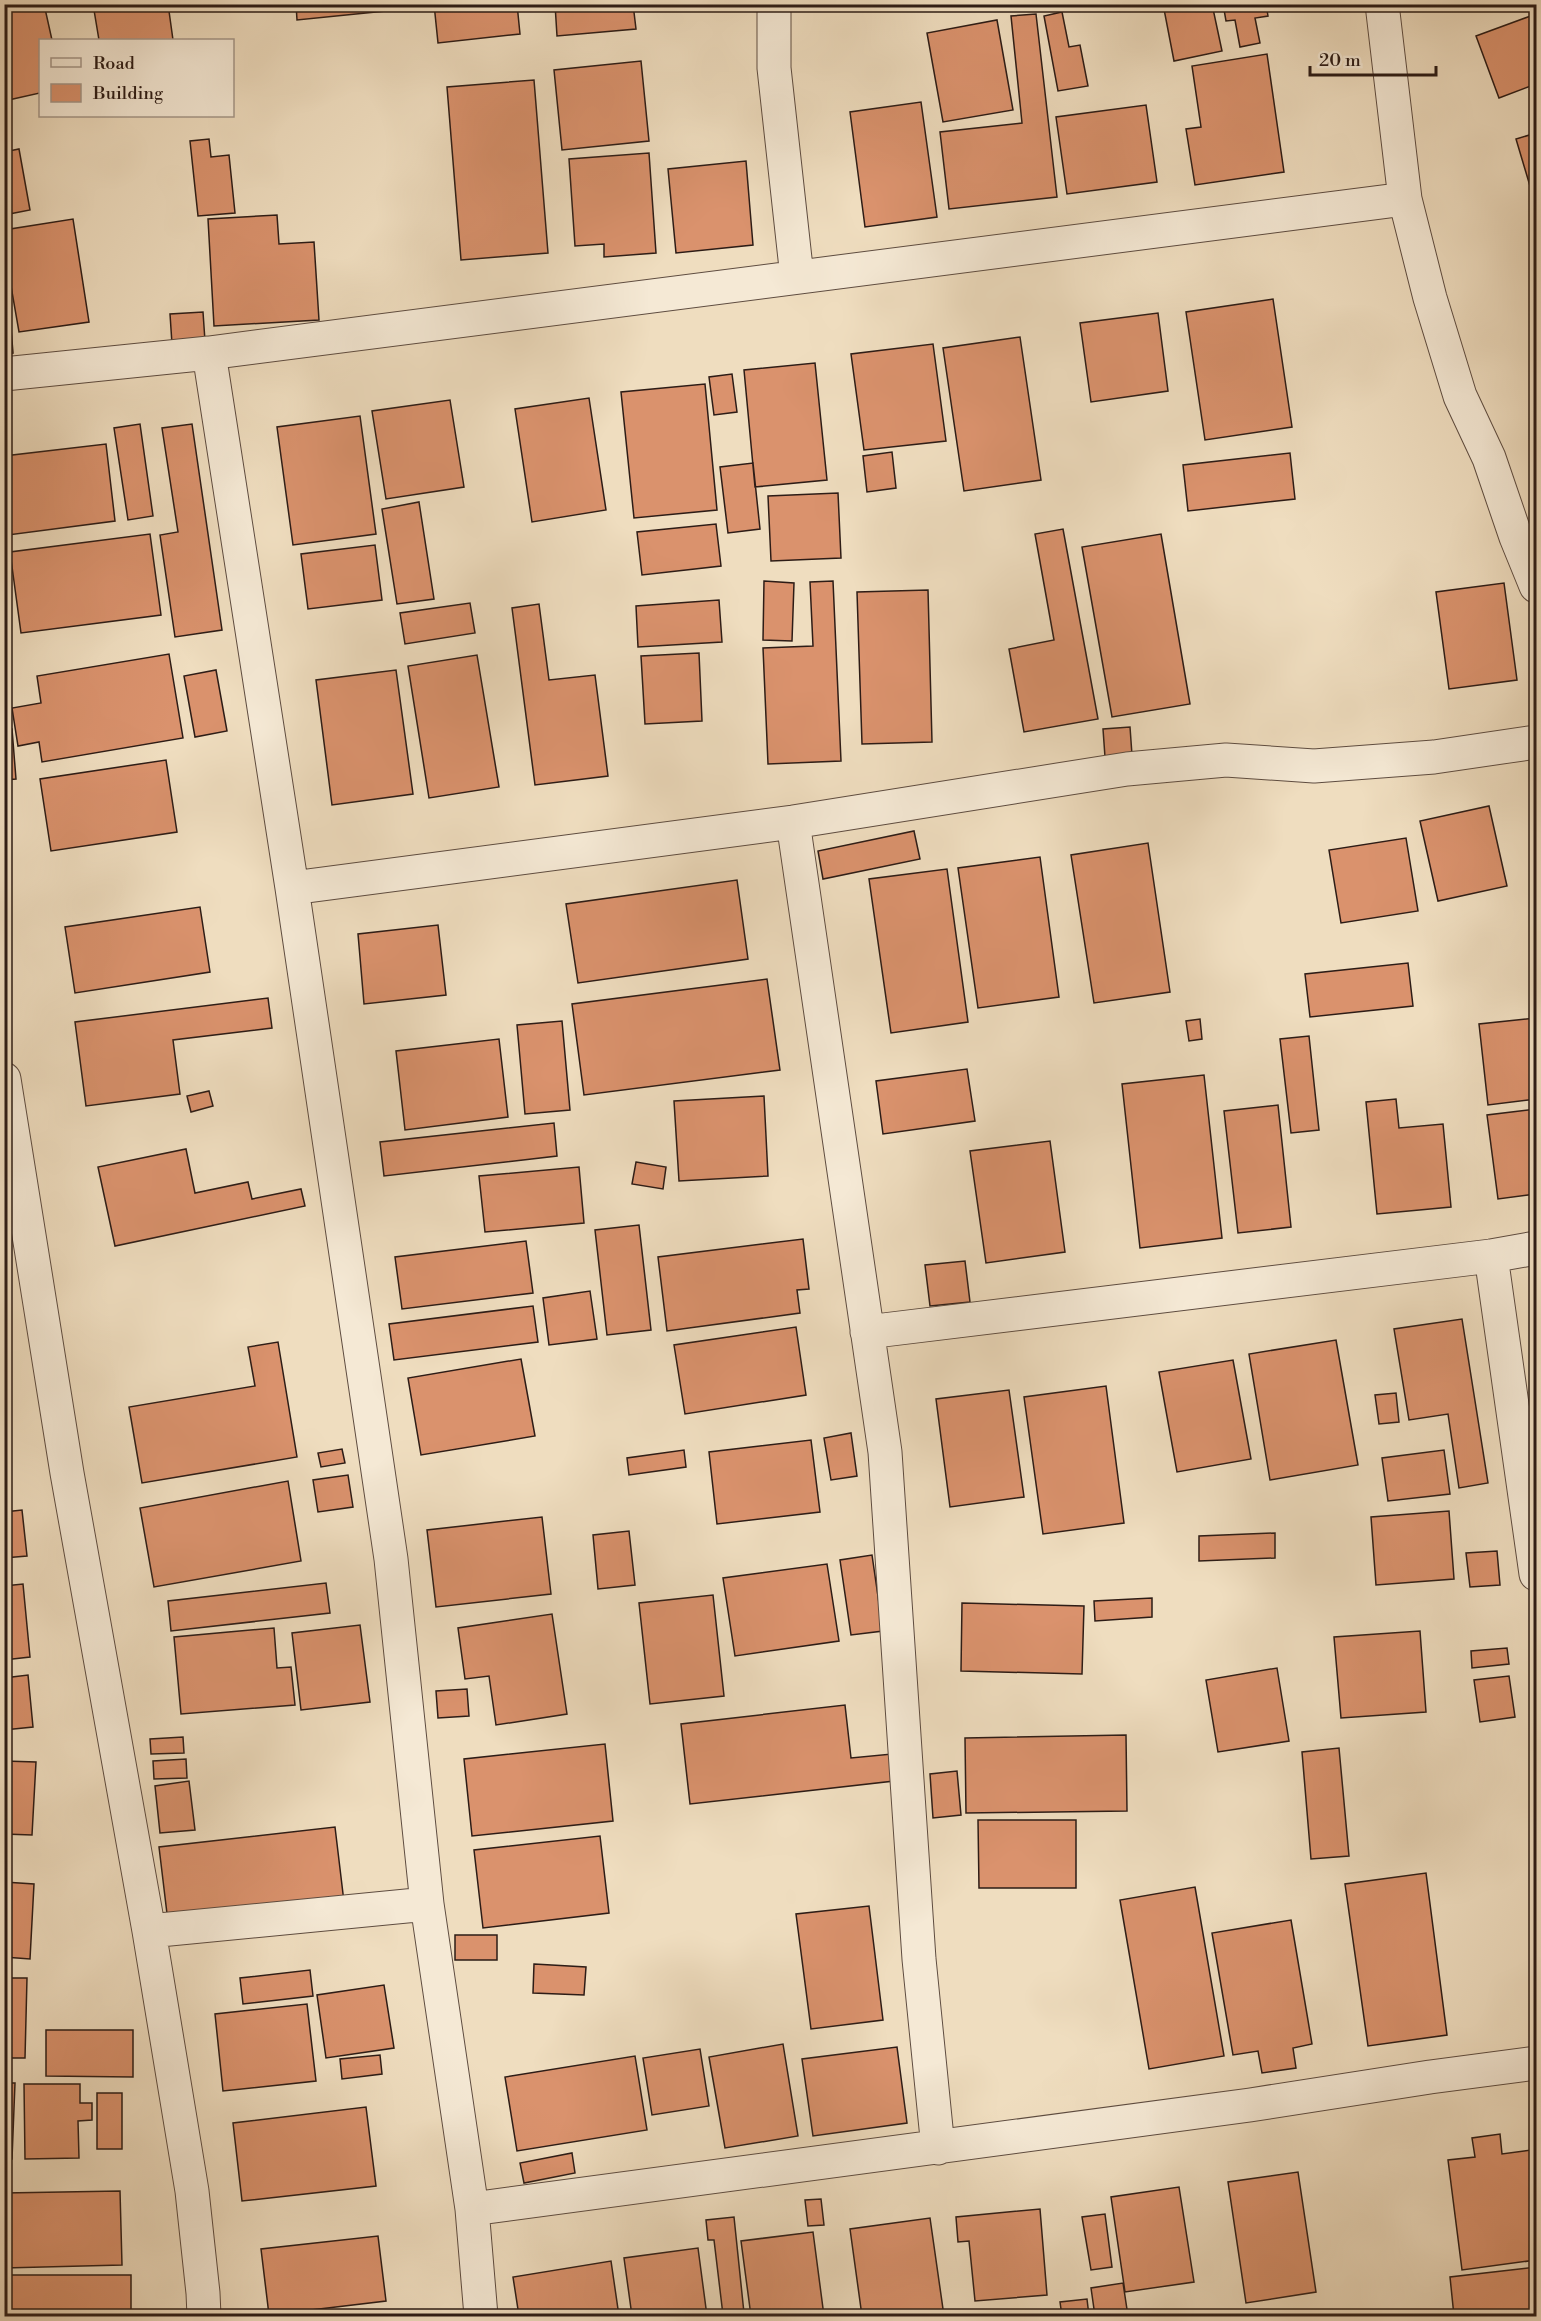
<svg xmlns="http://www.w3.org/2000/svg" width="1541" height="2321" font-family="'Libre Bodoni',serif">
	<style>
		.building { fill: #da926d; stroke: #2d1c16; stroke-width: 1.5 }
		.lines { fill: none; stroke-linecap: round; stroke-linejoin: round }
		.minor-casing { stroke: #5e4c40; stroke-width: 35 }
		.minor { stroke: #f5e9d5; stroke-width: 33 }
	</style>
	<rect width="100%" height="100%" fill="#efddbf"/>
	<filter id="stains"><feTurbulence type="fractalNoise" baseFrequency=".00333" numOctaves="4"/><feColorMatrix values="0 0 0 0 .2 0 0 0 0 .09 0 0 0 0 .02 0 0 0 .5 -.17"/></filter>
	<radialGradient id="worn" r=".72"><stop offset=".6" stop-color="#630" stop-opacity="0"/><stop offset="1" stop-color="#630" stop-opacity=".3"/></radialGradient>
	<path class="building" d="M4,4H44L52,40H40V93L4,101Z
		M93,4H168L173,40H99Z
		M296,4H404L405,9L297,20Z
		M434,4H517L520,34L438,43Z
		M555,4H633L636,29L557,36Z
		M1163,4H1212L1222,51L1174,61Z
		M1223,4H1266L1268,16L1255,18L1260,43L1240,47L1235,20L1226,21Z
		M1062,12L1069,47L1080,45L1088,86L1058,91L1044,16Z
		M1036,14L1057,197L949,209L940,132L1022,123L1011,16Z
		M1536,14V84L1499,98L1476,36Z
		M997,20L1013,110L943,122L927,33Z
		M1267,54L1284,172L1195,185L1186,129L1201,127L1192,66Z
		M641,61L649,141L562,150L554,70Z
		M534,80L548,253L461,260L447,87Z
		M921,102L937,217L865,227L850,112Z
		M1146,105L1157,182L1067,194L1056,117Z
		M1536,133V184L1530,186L1516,139Z
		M209,139L211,157L229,155L235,213L198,216L190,141Z
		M19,149L30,210L4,215V152Z
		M649,153L656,253L604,257V244L575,246L569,159Z
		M746,161L753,245L676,253L668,169Z
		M277,215L279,244L314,242L319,320L214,326L208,219Z
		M73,219L89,322L19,332L4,246V230Z
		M1273,299L1292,427L1205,440L1186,312Z
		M203,312L205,341L172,344L170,314Z
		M1158,313L1168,391L1091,402L1080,323Z
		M4,316H10L13,353L4,354Z
		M1020,337L1041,480L964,491L943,348Z
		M933,344L946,441L864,450L851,354Z
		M815,363L827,480L755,487L744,370Z
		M732,374L737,412L714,415L709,377Z
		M705,384L717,510L634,518L621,392Z
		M589,398L606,510L532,522L515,409Z
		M450,400L464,487L386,499L372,411Z
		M360,416L376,534L293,545L277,427Z
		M140,424L153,516L128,520L114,428Z
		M192,424L222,630L175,637L160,535L178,532L162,428Z
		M106,444L115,521L8,535L4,512V456Z
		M892,452L896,488L867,492L863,456Z
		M1290,453L1295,499L1188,511L1183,465Z
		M753,463L760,529L728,533L720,467Z
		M838,493L841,558L771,561L768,496Z
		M419,502L434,599L397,604L382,509Z
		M716,524L721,566L642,575L637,532Z
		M1063,529L1098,719L1024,732L1009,649L1054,640L1035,534Z
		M150,534L161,615L21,633L10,552Z
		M1161,534L1190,704L1112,717L1082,547Z
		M375,545L382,600L308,609L301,554Z
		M764,581L794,583L792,641L763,640Z
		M833,581L841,761L768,764L763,648L813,646L810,582Z
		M1504,583L1517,680L1449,689L1436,592Z
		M928,590L932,742L862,744L857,592Z
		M719,600L722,642L638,647L636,606Z
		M470,603L475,633L405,644L400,613Z
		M539,604L549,680L595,675L608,776L535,785L512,608Z
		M699,653L702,721L645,724L641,656Z
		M169,654L183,738L42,762L39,742L18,746L12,708L41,703L37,676Z
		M477,655L499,787L429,798L408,666Z
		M216,670L227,731L195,737L184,676Z
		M396,670L413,794L332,805L316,680Z
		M1130,727L1132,755L1105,757L1103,729Z
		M12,729L16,779L4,780V730Z
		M166,760L177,832L51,851L40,779Z
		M1489,806L1507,886L1438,901L1420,821Z
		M914,831L920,859L823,879L818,851Z
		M1406,838L1418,911L1341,923L1329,850Z
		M1148,843L1170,992L1094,1003L1071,855Z
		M1040,857L1059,997L978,1008L958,868Z
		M947,869L968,1022L891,1033L869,879Z
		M737,880L748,959L578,983L566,904Z
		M200,907L210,972L75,993L65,927Z
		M438,925L446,995L364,1004L358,934Z
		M1408,963L1413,1006L1310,1017L1305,974Z
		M767,979L780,1070L584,1095L572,1004Z
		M268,998L272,1028L173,1040L180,1094L86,1106L75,1022Z
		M1536,1018V1099L1488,1105L1479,1024Z
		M1200,1019L1202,1039L1189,1041L1186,1021Z
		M562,1021L570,1110L525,1114L517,1025Z
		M1309,1036L1319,1130L1291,1133L1280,1039Z
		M499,1039L508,1117L405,1130L396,1051Z
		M967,1069L975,1121L883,1134L876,1081Z
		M1204,1075L1222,1238L1140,1248L1122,1084Z
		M209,1091L213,1106L191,1112L187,1096Z
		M764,1096L768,1176L679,1181L674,1101Z
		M1396,1099L1399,1128L1443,1124L1451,1207L1377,1214L1366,1102Z
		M1278,1105L1291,1227L1238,1233L1224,1111Z
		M1536,1109V1194L1498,1199L1487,1115Z
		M554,1123L557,1156L384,1176L380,1142Z
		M1050,1141L1065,1252L986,1263L970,1151Z
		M186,1149L195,1193L248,1182L252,1199L301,1189L305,1206L115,1246L98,1167Z
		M636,1162L666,1167L663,1189L632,1184Z
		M579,1167L584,1223L485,1232L479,1176Z
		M639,1225L651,1330L607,1335L595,1230Z
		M803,1239L809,1289L797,1290L800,1313L667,1331L658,1257Z
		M526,1241L533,1293L402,1309L395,1257Z
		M965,1261L970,1302L930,1306L925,1265Z
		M590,1291L597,1339L549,1345L543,1298Z
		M533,1306L538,1342L394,1360L389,1324Z
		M1462,1319L1488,1483L1459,1488L1448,1414L1409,1420L1394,1329Z
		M796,1327L806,1395L685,1414L674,1345Z
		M1336,1340L1358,1465L1270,1480L1249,1354Z
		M278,1342L297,1457L142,1483L129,1407L255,1386L248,1347Z
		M521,1359L535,1436L421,1455L408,1378Z
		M1233,1360L1251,1459L1177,1472L1159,1372Z
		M1106,1386L1124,1523L1043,1534L1024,1397Z
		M1009,1390L1024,1497L950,1507L936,1399Z
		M1396,1393L1399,1422L1379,1424L1375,1395Z
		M851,1433L857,1476L831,1480L824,1438Z
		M811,1440L820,1512L717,1524L709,1452Z
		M342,1449L345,1463L321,1467L318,1453Z
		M684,1450L686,1467L629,1475L627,1458Z
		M1444,1450L1450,1494L1388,1501L1382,1458Z
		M348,1475L353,1507L318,1512L313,1480Z
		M288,1481L301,1561L154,1587L140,1508Z
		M22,1510L27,1556L4,1558V1512Z
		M1449,1511L1454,1579L1376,1585L1371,1517Z
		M542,1517L551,1594L436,1607L427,1530Z
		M629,1531L635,1585L598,1589L593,1535Z
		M1275,1533V1558L1199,1561V1536Z
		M1497,1551L1500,1585L1470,1587L1466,1553Z
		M872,1555L883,1631L851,1635L840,1560Z
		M827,1564L839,1641L735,1656L723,1578Z
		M326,1583L330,1613L171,1631L168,1601Z
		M23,1584L30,1657L4,1660V1586Z
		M713,1595L724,1696L650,1704L639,1603Z
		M1152,1598V1617L1095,1621L1094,1601Z
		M962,1603L1084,1606L1082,1674L961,1671Z
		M552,1614L567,1714L496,1725L489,1676L465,1679L458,1628Z
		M360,1625L370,1702L301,1710L292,1633Z
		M274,1628L277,1668L291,1667L295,1705L181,1714L174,1637Z
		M1420,1631L1426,1712L1341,1718L1334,1637Z
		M1507,1648L1509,1664L1472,1668L1471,1651Z
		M1277,1668L1289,1741L1218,1752L1206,1680Z
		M28,1675L33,1727L4,1730V1678Z
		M1509,1676L1515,1717L1480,1722L1474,1680Z
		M467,1689L469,1716L438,1718L436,1691Z
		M845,1705L851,1758L892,1754L894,1781L690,1804L681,1724Z
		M1126,1735L1127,1811L966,1813L965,1738Z
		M183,1737L184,1753L151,1754L150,1739Z
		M605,1744L613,1821L472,1836L464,1759Z
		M1339,1748L1349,1856L1311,1859L1302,1752Z
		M186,1759L187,1778L154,1779L153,1761Z
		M4,1761L36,1762L32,1835L4,1834Z
		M957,1771L961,1815L933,1818L930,1774Z
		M189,1781L195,1830L160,1833L155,1786Z
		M978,1820H1076V1888H979Z
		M335,1827L344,1902L168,1922L159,1847Z
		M600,1836L609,1913L483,1928L474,1850Z
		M1426,1873L1447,2035L1368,2046L1345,1884Z
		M4,1882L34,1884L30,1959L4,1957Z
		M1195,1887L1224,2056L1149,2069L1120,1900Z
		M869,1906L883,2020L811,2029L796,1914Z
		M1291,1920L1312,2044L1293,2048L1296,2068L1262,2073L1258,2051L1233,2055L1212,1933Z
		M455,1935H497V1960H455Z
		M534,1964L586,1967L584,1995L533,1993Z
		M310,1970L313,1996L243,2004L240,1978Z
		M4,1978H27L25,2058H4Z
		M384,1985L394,2048L326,2058L317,1995Z
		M307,2004L316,2081L223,2091L215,2014Z
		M46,2030H133V2077L46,2076Z
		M783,2044L798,2136L725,2148L709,2057Z
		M897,2047L907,2123L813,2136L802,2059Z
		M700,2049L709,2106L652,2115L643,2058Z
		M380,2055L382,2074L342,2079L340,2059Z
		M635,2056L647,2130L517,2151L505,2077Z
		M4,2083H15L12,2159L4,2158Z
		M24,2084H80V2103H92V2120L78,2121L79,2158L25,2159Z
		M97,2093H122V2149H97Z
		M366,2107L376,2186L242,2201L233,2123Z
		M1500,2134L1502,2154L1531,2150L1536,2188V2260L1462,2270L1448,2160L1475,2157L1472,2138Z
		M572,2153L575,2173L524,2183L520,2163Z
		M1298,2172L1316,2292L1246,2303L1228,2182Z
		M1179,2187L1194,2282L1125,2292L1111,2197Z
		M120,2191L122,2265L4,2268V2193Z
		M821,2199L824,2225L808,2226L805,2200Z
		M1040,2209L1047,2295L975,2301L969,2241L958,2242L956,2217Z
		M1105,2214L1112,2267L1091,2270L1082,2217Z
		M734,2217L744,2313L723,2315L714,2240H708L706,2220Z
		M930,2218L944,2316H862L850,2229Z
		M813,2232L824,2316H751L741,2241Z
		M378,2236L386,2301L269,2315L261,2249Z
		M698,2248L707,2316H632L624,2258Z
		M611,2261L619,2316H519L513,2277Z
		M1536,2267V2316H1454L1450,2277Z
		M4,2275H131V2316H4Z
		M1123,2283L1128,2316H1095L1091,2288Z
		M1087,2299L1089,2316H1062L1060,2302Z"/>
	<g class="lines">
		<defs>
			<path id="minor" d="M774,4V68L797,277
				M1382,4L1405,199L1430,298L1460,396L1489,458L1516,537L1536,586
				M209,353L292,888L391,1559L427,1904L472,2209L481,2316
				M4,374L209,353L1405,199
				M793,822L885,1452L919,1959L938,2148
				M292,888L793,822L1127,769L1226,760L1314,766L1434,757L1536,742
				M4,1079L67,1473L149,1931L192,2191L203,2293L204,2316
				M1491,1256L1536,1574
				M867,1332L1491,1256L1536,1248
				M149,1931L427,1904
				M472,2209L1250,2105L1430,2077L1536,2063"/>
		</defs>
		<use href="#minor" class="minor-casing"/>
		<use href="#minor" class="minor"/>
	</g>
	<rect width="1541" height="2321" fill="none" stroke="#efddbf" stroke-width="24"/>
	<rect x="6" y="6" width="1529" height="2309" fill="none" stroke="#2d1c16" stroke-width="3"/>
	<rect x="12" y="12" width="1517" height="2297" fill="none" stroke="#2d1c16" stroke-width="1.5"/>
	<rect x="39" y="39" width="195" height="78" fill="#f5e9d5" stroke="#a59789" stroke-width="1.5"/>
	<rect x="51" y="58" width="30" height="9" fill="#f5e9d5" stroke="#a59789" stroke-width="1.5"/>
	<text x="93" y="69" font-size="18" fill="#2d1c16">Road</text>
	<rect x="51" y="84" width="30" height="18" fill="#da926d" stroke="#a59789" stroke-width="1.5"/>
	<text x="93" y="99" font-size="18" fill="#2d1c16">Building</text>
	<path d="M1310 66v9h126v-9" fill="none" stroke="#2d1c16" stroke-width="3"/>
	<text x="1319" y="66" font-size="18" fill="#2d1c16" stroke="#f5e9d5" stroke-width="4.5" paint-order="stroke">20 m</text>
	<rect width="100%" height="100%" filter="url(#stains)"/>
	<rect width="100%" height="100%" fill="url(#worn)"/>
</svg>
